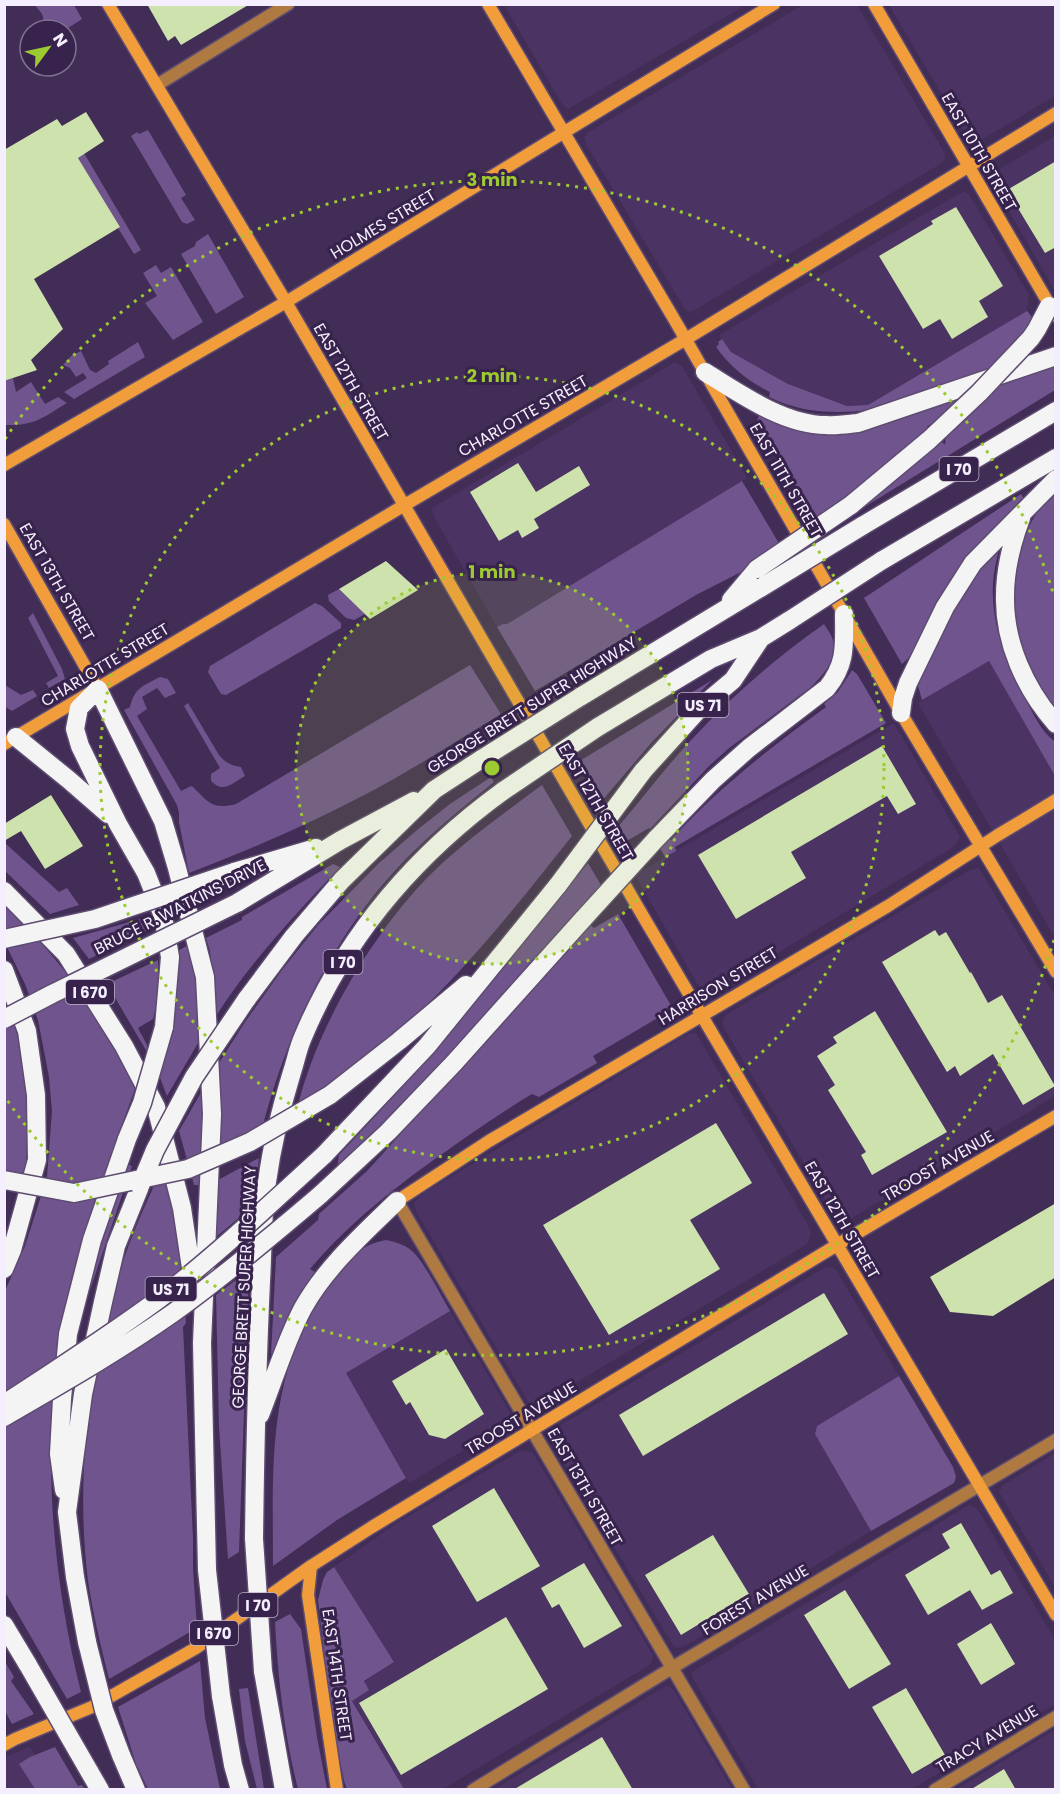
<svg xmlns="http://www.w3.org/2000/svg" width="1060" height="1794" font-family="Poppins,sans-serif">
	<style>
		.built { fill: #4b3463 }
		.green { fill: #70548e }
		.building { fill: #cde2ac }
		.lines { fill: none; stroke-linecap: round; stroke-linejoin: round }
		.street-casing { stroke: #5e4c71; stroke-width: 15 }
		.secondary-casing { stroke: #5e4c71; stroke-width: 15 }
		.highway-casing { stroke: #5e4c71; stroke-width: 21 }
		.street { stroke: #af7a42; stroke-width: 12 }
		.secondary { stroke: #f29d3b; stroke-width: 12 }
		.highway { stroke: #f4f4f4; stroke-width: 18 }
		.highway-bridge-casing { stroke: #5e4c71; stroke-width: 21; stroke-linecap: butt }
		.highway-bridge { stroke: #f4f4f4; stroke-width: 18 }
		.ring { fill: none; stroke: #9cca31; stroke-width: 3; stroke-dasharray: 3 6 }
		.labels { text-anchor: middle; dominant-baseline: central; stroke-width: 6; stroke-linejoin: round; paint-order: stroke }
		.shield { fill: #37234b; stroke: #bcb1c8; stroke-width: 1.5 }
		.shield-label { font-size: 15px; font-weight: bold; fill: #f5eefe }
		.street-label { font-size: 16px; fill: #f5eefe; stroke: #37234b }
		.centre { fill: #9cca31; stroke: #37234b; stroke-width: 3 }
		.ring-label { font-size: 18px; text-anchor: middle; font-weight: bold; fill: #9cca31; stroke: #37234b; stroke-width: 6; stroke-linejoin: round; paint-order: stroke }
	</style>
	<rect width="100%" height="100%" fill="#412d56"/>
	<path class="built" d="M504,5H746L568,109L562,104Z
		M803,5H857L945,154V159L942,163L693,311H686L586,144L584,138L587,133Z
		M889,5H1055V96L978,142H970Z
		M1055,136V291L998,192L991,177L993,173Z
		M964,191L970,196L1029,295L1027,311L868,405L847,406L788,384L731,352L719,335Z
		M675,362L682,366L747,478L507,624H503L497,627L433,515L432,508Z
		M989,661L1055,776V938L918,703Z
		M894,723L960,837L955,846L716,990H701L636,877L643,870Z
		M979,868L1055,996V1096L840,1225L724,1028L722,1021L727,1014L970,870Z
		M696,1033L808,1225L811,1231L809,1241L804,1246L537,1406L530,1405L417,1213L414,1203L424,1193L688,1034Z
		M832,1267L836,1270L899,1376L817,1426L815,1434L871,1531L687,1645L679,1648L674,1647L556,1450L550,1440L551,1434L556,1428L824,1268Z
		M450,1311L512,1416L511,1422L409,1483L346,1373Z
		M522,1450L533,1453L653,1655L652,1661L648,1666L443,1789H404L352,1700L364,1682L394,1662L334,1567L400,1521Z
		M1055,1453V1587L999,1492L1002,1486Z
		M969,1505L975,1507L980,1513L1055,1640V1704L912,1789H758L692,1677V1672Z
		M669,1686L673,1689L732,1789L493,1790L664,1687Z
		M1055,1730V1789L955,1790L1013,1755Z
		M30,1747L56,1789L5,1790V1757Z"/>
	<path class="green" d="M35,5H74L82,19L65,30H47L42,14Z
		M148,130L186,195L181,198L195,220L187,224L182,222L131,136L137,132L139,134Z
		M84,153L141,250L134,254L118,228L120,227L78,158Z
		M208,234L244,297L216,314L181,254L195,246L196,242Z
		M156,265L161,273L171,267L203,322L173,340L145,303L157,296L143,273Z
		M1027,311L1032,317L1028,329L989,370L870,410C835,414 801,413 769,397L770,392C749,382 730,367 716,347L719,344L718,342L722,339L731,352L788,384L847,406L868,405Z
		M138,342L145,357L74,399L64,392L87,378L83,373L76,377L70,368L63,365L71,356L81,351L90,370L96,373L109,364L108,361Z
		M1055,363V390L853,514L941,441L945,445L946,436L932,424L927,426L929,429L846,498L816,520L757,421L759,415L781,424L811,431Z
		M13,378L16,392L31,382L45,404L58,397L67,403C42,418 35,426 5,425V381Z
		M742,481L780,545L745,570L696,595L535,691L497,627L503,624H507Z
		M1055,487V713C1042,691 1028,669 1020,643C1006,602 1015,545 1039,509C1044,501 1050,494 1055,487Z
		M1021,494L1024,499C990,530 963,566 938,604C926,622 918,652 902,664L864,598Z
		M1002,537C999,549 996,561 994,573C988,616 1004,659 1024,697C1033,713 1040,730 1055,742V776L989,661L922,700L918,686L924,664L966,586Z
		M339,589L365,614L354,620L346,618L329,601L328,595Z
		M315,603L322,606L341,623V628L226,695L221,694L208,672L210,666Z
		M33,613L62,669L65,679L49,688L46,683L58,676L28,618Z
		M824,624C827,629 832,635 833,641C837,660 824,674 811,687L728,749L710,765L650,829L649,828L625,842L617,828C643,798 667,765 695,736C734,694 777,657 824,624Z
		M470,665L501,714C465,736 429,759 392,780C327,816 258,847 189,873L179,822V813L177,805L124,710L130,707C135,687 143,686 160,677L168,679L176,693L165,698L157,688L142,697L147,709L137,716L181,791L191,786L193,787C208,802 212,810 236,804Z
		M852,670L857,674L886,723L675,847L676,851L665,857L660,848L668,839L671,840C718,788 770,748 826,707L824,704L838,692Z
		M712,680L652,742L601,802L578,762Z
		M5,685L21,695L33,690L37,696L12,711L5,707Z
		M188,703L219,755C225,762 231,766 241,767L245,776C232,783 224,794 211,781V774L220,768L184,706Z
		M491,777L494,782C468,803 441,825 417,848C340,922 290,1022 263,1125L217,1149V1066L245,1022L282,970L318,925L378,864L417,830L450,804Z
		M542,785L572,836C518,904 463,974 397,1033C367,1061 331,1083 298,1105C317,1028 370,938 425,880C460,844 502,815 542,785Z
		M5,843L59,892L67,888L79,905L50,914L5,871Z
		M588,863L601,885L443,1062L337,1169L339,1155L421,1067Z
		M333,864L340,867C296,914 251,961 216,1016L210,951L206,938L242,920V917Z
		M4,904C57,956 108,1020 135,1089C113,1149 91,1209 74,1270C65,1304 62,1338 58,1373C56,1397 51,1421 51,1445C50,1529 61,1612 81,1692L67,1699L5,1592V1291L25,1246L47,1177L52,1111L49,1077L38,1020L25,984L5,943Z
		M618,914L673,1009L593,1056L597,1063L539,1097L532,1094C502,1112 473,1132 445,1152C395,1187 349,1223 310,1269L318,1274L271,1355L276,1257L318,1220L319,1214L367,1171L590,925L594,928Z
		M151,916L153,928L89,959L73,938Z
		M190,944L200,1013L201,1038L167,1096L160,1078L167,1047L176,952Z
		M158,960L159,995L153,1019L138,1028L147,1045V1052L107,984Z
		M4,993C27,1057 34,1110 24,1177L5,1173Z
		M203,1089L200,1185H194L179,1131Z
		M259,1158L253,1206L216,1237L218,1180Z
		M127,1164L132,1166L88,1296L77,1339V1331L93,1262Z
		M163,1165L174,1209L177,1231L186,1323L183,1327L193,1538V1569L197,1628L109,1679C101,1647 93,1614 88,1581C75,1477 89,1370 120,1271C131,1234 148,1200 163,1165Z
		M386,1240C395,1242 404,1244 412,1251C424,1261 441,1296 450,1311L346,1373L406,1478L337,1520L273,1566C273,1479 267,1388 313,1311C320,1299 326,1287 336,1276C352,1257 360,1245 386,1240Z
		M249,1270L239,1552L228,1559L219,1427L216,1295Z
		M899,1376L953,1467L956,1477L954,1483L871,1531L815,1434L817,1426Z
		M334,1567L394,1662L364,1681L369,1690L352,1701L404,1789H347L344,1781L332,1719L318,1600L323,1580L327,1572Z
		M290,1614L301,1629L317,1737L327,1789H298C284,1734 278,1679 275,1622Z
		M4,1660L14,1677L11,1681L34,1714L12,1724L5,1711Z
		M200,1661L205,1718L220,1789H148L136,1764L118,1707Z
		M248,1688L264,1789H257L245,1741L239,1689Z
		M55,1747L78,1786L82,1785L85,1789H35L19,1764L30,1757Z"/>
	<path class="building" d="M147,4H250L181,45L175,36L168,41Z
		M86,112L104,141L78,158L120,227L34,279L63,329L31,360L37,370L4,381V150L57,119L62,126Z
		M1056,161V247L1045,253L1007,190Z
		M956,207L1003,286L979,301L988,317L952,339L940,319L923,329L879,256L933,224L931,221Z
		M518,463L536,492L579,466L590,485L534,519L539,528L522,538L518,530L499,541L470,492Z
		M386,561L418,590L370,619L339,589Z
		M882,746L916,804L898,814L887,796L791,852L806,878L736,919L698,855Z
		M51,795L83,846L45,869L21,831L4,841V824Z
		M935,930L939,936L946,932L970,973L971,972L988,1003L1002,995L1055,1086L1023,1105L993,1054L960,1076L955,1066L947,1072L882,962Z
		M875,1011L947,1132L872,1175L861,1155L866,1152L828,1090L835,1085L817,1056L837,1043L833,1037Z
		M716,1123L752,1183L690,1220L720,1269L609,1335L543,1225Z
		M1056,1203V1277L993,1316L950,1312L930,1277Z
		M824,1293L848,1334L643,1456L619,1415Z
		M446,1349L484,1414L445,1439L429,1435L410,1402L406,1405L392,1381Z
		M494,1488L540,1566L477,1602L432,1526Z
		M961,1523L991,1575L1000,1570L1013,1593L982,1610L970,1590L928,1615L905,1575L950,1548L942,1534Z
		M713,1535L749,1594L681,1635L645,1575Z
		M584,1563L622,1626L584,1648L559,1604L552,1608L541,1588Z
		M845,1590L891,1664L849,1689L804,1615Z
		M506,1617L548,1689L401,1775L359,1703Z
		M991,1623L1015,1664L981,1685L957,1644Z
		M906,1688L945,1755L912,1774L872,1707Z
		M602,1737L633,1790H513Z
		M1004,1769L1016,1790H970Z"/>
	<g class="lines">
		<defs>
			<path id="street" d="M157,85L288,4
				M397,1201L744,1790
				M473,1790L685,1660L1056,1440
				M935,1790L1056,1717"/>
			<path id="secondary" d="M108,4L286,302L647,923L1056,1615
				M488,4L674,319L901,713L1056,972
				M874,4L1056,316
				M4,465L286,302L774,4
				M4,524L98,689
				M4,744L403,506L686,339L1056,113
				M397,1201L489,1141L888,906L998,835L1056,800
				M311,1566L308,1595L337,1790
				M4,1745L15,1739L92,1707L196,1648L311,1566L372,1527L837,1245L1056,1116"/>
			<path id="highway" d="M705,372C739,393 784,425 826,425C837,426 848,424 858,423L1056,356
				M851,505L929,440
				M1021,518C1012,542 1005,570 1005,596C1004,642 1025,689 1056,724
				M862,526L1056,411
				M881,561L1056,458
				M731,600L757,569
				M580,697L762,587
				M901,713L903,698L908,683L945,607L973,563L1056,479
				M598,727L711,659L761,638L790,620
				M16,737L69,780L108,814
				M643,771L701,707L733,680L761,638
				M656,839L713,780L749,748L827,688C847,663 844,645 844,614
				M234,872L316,848
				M4,891L66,954L124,1046L156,1107L182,1208L194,1288
				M237,903L341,840L414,801
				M4,970L27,1031L36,1095L37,1160L12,1250L4,1269
				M246,1000L294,936L342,880L434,790L483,758
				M164,1027L170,957L163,916L146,873L118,824L80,746L75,729L79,708L98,689L163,821L177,868L205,977L212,1114L202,1343L207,1570
				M330,1095L399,1041L466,985
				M324,1155L427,1046L558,885
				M320,1195L388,1132L454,1063L584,918
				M260,1415C274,1380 285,1342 303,1308C326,1267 363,1234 397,1201
				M64,1490L59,1454L62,1399L68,1334L92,1240L127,1139
				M254,1539C255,1453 257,1367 261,1281C263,1249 262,1214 267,1182C272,1145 281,1108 292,1072C296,1060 298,1048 303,1037C345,937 415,855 503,791
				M4,1625L28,1665
				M87,1642L75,1577L67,1512L83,1394L103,1302L116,1246L139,1189
				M263,1671L284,1790
				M221,1696L233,1765L240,1790
				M121,1755L136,1790
				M89,1771L100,1790"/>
		</defs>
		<use href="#street" class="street-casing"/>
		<use href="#secondary" class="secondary-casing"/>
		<use href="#highway" class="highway-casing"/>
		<use href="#street" class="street"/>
		<use href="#secondary" class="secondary"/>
		<use href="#highway" class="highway"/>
		<defs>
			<path id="highway-bridge" d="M929,440L979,393L1031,338L1037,329L1049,306
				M757,569L851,505
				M762,587L862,526
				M790,620L881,561
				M483,758L580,697
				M503,791L598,727
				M558,885L643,771
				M584,918L656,839
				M4,939L95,919L234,872
				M4,1019L52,994L237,903
				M127,1139L142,1103L164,1027
				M4,1180L74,1193L188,1169L250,1142L330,1095
				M140,1186L155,1150L194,1077L246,1000
				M4,1404C56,1370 109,1336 159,1299C217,1255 270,1204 324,1155
				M4,1417C61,1384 119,1351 173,1313C224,1276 272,1236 320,1195
				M254,1539L263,1671
				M207,1570L221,1696
				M87,1642L104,1710L121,1755
				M28,1665L89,1771"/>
		</defs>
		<use href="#highway-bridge" class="highway-bridge-casing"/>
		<use href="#highway-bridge" class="highway-bridge"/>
	</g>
	<circle cx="492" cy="768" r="196" fill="#9cca31" fill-opacity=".12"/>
	<g class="ring">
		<circle cx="492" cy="768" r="196"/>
		<circle cx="492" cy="768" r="392"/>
		<path d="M1054 940A588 588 0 0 1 5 1097M5 439A588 588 0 0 1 1054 596"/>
	</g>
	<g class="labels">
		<g class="shield">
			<rect x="939.5" y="457" width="39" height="24" rx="4.5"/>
			<rect x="677.5" y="693" width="51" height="24" rx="4.5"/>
			<rect x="323.5" y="950" width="39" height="24" rx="4.5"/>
			<rect x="66" y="980" width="48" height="24" rx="4.5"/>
			<rect x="145.5" y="1277" width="51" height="24" rx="4.5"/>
			<rect x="238.5" y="1593" width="39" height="24" rx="4.5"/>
			<rect x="190" y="1621" width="48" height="24" rx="4.5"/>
		</g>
		<g class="shield-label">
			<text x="959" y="469">I 70</text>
			<text x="703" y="705">US 71</text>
			<text x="343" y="962">I 70</text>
			<text x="90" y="992">I 670</text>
			<text x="171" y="1289">US 71</text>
			<text x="258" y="1605">I 70</text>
			<text x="214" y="1633">I 670</text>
		</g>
		<g class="street-label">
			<text transform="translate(979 152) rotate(60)">EAST 10TH STREET</text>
			<text transform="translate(383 224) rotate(-31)">HOLMES STREET</text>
			<text transform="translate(351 382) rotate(60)">EAST 12TH STREET</text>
			<text transform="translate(523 416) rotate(-30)">CHARLOTTE STREET</text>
			<text transform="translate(786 480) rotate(60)">EAST 11TH STREET</text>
			<text transform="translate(57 582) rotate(60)">EAST 13TH STREET</text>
			<text transform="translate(105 665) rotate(-31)">CHARLOTTE STREET</text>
			<text transform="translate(532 705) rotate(-32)">GEORGE BRETT SUPER HIGHWAY</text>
			<text transform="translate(596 802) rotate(60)">EAST 12TH STREET</text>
			<text transform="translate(180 907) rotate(-27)">BRUCE R. WATKINS DRIVE</text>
			<text transform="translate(718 986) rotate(-31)">HARRISON STREET</text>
			<text transform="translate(938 1166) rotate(-30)">TROOST AVENUE</text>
			<text transform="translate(842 1220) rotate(60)">EAST 12TH STREET</text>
			<text transform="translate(244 1287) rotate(-87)">GEORGE BRETT SUPER HIGHWAY</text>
			<text transform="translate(521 1418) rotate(-31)">TROOST AVENUE</text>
			<text transform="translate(585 1487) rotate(60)">EAST 13TH STREET</text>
			<text transform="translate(755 1600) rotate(-31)">FOREST AVENUE</text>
			<text transform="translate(337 1675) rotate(82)">EAST 14TH STREET</text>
			<text transform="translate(987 1739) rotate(-31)">TRACY AVENUE</text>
		</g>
	</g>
	<circle cx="492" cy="768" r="9" class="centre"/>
	<g class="ring-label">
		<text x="492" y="186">3 min</text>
		<text x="492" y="382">2 min</text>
		<text x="492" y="578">1 min</text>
	</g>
	<rect width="1060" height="1794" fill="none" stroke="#f5eefe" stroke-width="12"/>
	<g transform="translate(48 48) rotate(57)"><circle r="28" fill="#37234b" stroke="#837493" stroke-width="1.5"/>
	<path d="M0-4.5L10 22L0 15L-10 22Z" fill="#9cca31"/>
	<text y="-9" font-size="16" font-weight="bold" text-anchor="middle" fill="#f5eefe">N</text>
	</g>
</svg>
